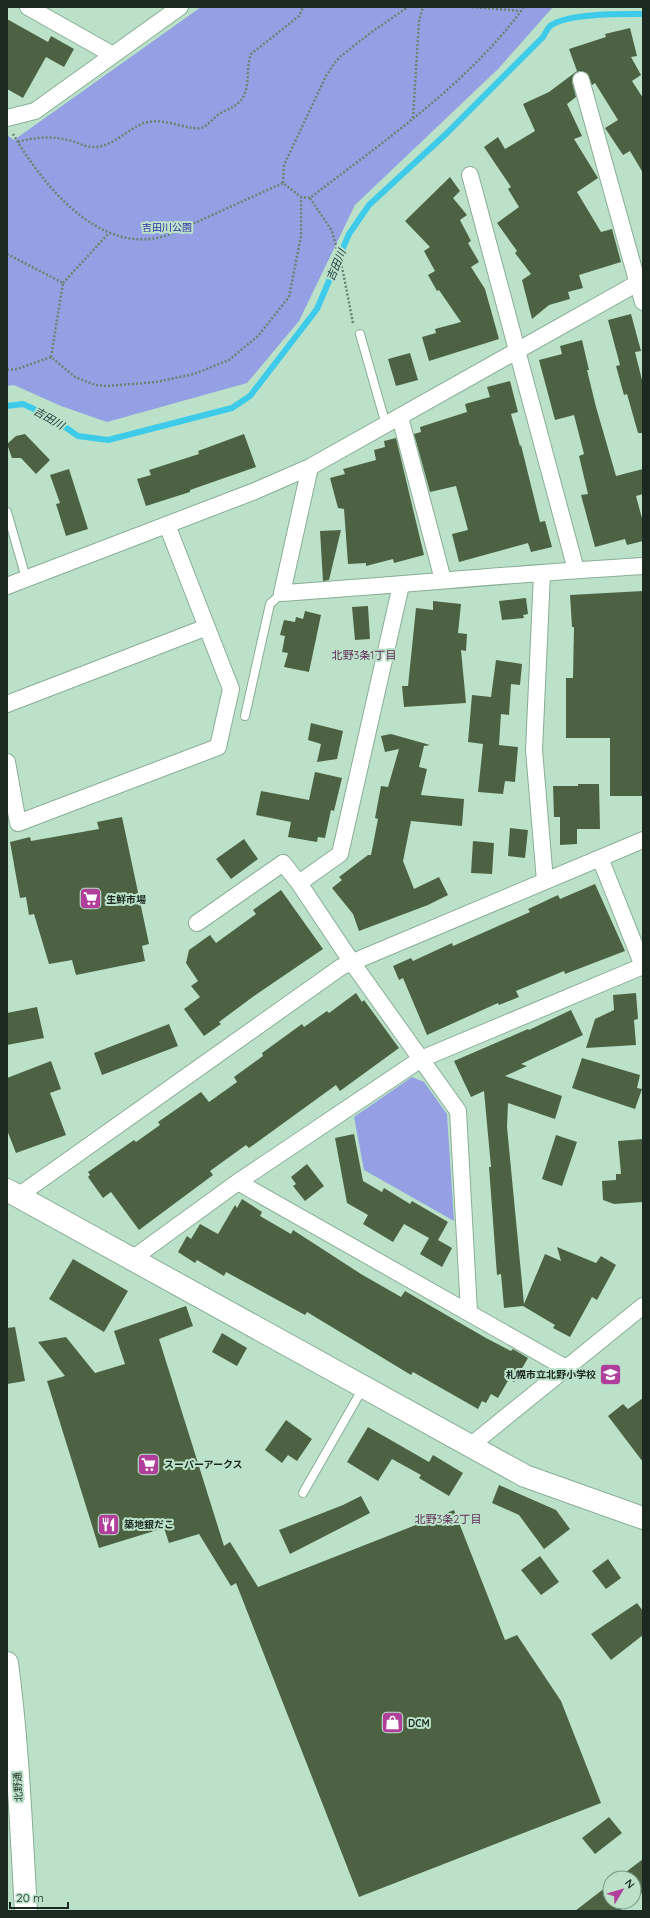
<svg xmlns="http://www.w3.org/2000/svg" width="650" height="1918" font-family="Quicksand,'Noto Sans JP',sans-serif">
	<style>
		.green { fill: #94a0e3 }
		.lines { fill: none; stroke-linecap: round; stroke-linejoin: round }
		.stream { stroke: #3ecbe9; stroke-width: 6 }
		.building { fill: #4d6243 }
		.lane-casing { stroke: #88ae95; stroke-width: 10 }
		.street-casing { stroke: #88ae95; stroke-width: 18 }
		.secondary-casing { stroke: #88ae95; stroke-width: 24 }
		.path { stroke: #6a8473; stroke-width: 2.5; stroke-dasharray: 2 2; stroke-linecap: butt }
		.lane { stroke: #fff; stroke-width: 8 }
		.street { stroke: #fff; stroke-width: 16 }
		.secondary { stroke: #fff; stroke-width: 22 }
		.labels { text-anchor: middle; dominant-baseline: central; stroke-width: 4; stroke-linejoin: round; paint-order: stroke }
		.park-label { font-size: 10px; fill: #342ea6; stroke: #bbe2c8 }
		.poi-label { font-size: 10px; font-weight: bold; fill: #1b2920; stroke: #bbe2c8; text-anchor: start }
		.street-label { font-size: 10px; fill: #1b2920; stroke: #bbe2c8 }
		.water-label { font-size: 11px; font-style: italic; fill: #1a363e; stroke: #bbe2c8 }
		.neighbourhood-label { font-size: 11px; fill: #632c58; stroke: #bbe2c8 }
	</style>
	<rect width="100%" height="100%" fill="#bbe2c8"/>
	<path class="green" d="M201,7H553L498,69L355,205L299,321L247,383L107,422L61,406L14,385L7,386V135L14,140Z
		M412,1077L424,1082L447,1114L454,1221L364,1170L354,1117Z"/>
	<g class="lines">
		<path class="stream" d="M7,406L23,404L49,416L78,436L108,440L232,408L250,396L317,309L349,234L369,205L447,133L543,37C545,34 547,29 550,26C567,13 621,14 643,14"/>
	</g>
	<path class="building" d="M7,19L48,42L51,36L74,49L64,67L46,57L23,98L7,89Z
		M630,28L637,56L631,57L641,75L632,81L643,98V173L630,151L623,155L605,128L618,120L595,83L592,85L587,73L579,71L574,74L572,82L576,97L567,104L582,136L574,139L598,178L577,192L601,232L612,229L621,262L579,275L583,288L568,292L570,299L549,305L532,319L522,280L531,274L515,253L517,251L497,223L519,207L508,189L511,187L484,147L498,137L505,149L535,131L523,104L549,92L577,71L569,49L606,37L605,34Z
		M450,177L460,191L453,198L467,215L460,220L471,241L468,243L479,262L471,267L485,289L499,339L429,361L422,337L436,333L435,329L461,322L439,290L437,291L428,275L435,271L424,251L430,247L405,221Z
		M631,314L641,351L635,352L643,384V433H638L627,394L624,395L616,366L620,365L608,320Z
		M582,340L589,370H587L596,407L616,476L643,469V494L636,496L643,522V541L627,545L625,539L595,547L581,495L588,494L579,456L584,454L574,415L555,420L539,360L562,354L560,346Z
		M410,353L418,380L396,386L388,359Z
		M510,381L518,412L511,414L520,446L521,445L540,522L545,521L552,547L531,552L528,543L459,562L452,534L468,530L456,486L430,492L414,434L421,432L420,427L467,412L465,404L490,397L487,387Z
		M25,434L50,460L36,474L21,458H12L7,444L16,436Z
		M244,434L256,467L190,490V492L146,506L137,479L151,475L149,470L199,454L198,451Z
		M396,438L424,555L394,563L393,559L366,566V563L348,564L344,509L338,508L330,478L345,474L343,469L376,460L374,450L385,447L384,441Z
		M69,469L88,529L66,536L56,504L60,503L50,475Z
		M341,530L329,580L323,581L320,531Z
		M643,591V796H610V738H566V678H573L574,627H572L570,595Z
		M526,598L528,614L523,615L524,618L502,620L499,601Z
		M433,601L461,604L458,633L467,634L466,651L461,650L466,703L404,707L402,686H408L416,608L433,610Z
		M368,606L370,639L355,640L352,607Z
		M305,611L321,615L309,672L284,667L288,653L282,652L285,636L280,635L284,620L295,622L296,617L303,619Z
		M496,660L522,664L520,685L511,684L509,715L501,714L499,745L518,747L515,782L505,781L503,794L478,792L483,744L468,742L472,695L491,697Z
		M311,723L343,731L337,759L317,762L321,744L308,740Z
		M391,734L430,745L424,746L419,767L427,769L421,795L464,799L462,826L411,821L403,861L414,889L439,877L448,895L428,905L359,931L353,914L332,888L342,880L339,877L368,855H371L378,819L375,818L381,786L388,787L399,749L385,752L381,736Z
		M315,772L342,778L334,811L331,810L325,838L318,837L317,842L288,837L291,822L256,815L261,791L309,800Z
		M578,784H599L600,829H577V844L560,845V817H554L553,786H578Z
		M122,817L149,944L142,946L145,961L76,975L72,960L49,964L34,914L29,915L26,897L20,898L10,842L30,837L31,841L99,829L97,822Z
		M510,828L528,830L525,858L508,856Z
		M244,839L258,859L231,879L216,859Z
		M473,841L494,843L492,874L471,873Z
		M595,884L625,951L565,974L564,971L516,991L519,997L499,1005L498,1003L427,1035L403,978L399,980L393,966L411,958L413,961L452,943L453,946L530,912L528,909L541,903L558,895L560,899Z
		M281,890L323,949L254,996L219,1022L221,1024L204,1036L184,1009L200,997L191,986L198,981L186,963L189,950L210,935L216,943L256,914L253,910Z
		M356,993L362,1002L364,1000L399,1048L340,1091L336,1085L249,1148L246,1145L210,1171L213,1175L139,1230L111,1192L103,1198L88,1177L90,1175L88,1172L134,1140L136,1142L160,1125L158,1122L201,1092L209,1102L237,1082L234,1077L263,1056L262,1053L302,1024L304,1027L327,1011L329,1013Z
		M636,993L638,1019L634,1020L636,1045L586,1048L595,1019L614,1010L613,995Z
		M37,1007L44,1038L7,1045V1013Z
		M571,1010L583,1035L521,1064L527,1066L505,1076L562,1096L555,1119L508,1103L507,1127L524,1304L545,1254L561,1261L557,1247L596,1263L601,1256L616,1265L597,1300L592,1297L570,1337L553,1328L555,1325L523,1306L504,1308L501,1274L497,1275L489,1167H491L484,1091L471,1097L454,1061L528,1029L529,1030Z
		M169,1024L178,1046L102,1075L94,1053Z
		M582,1058L640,1075L637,1088L642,1089L635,1109L572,1088Z
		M51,1061L61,1089L50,1093L66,1135L16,1153L7,1130V1078Z
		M354,1134L363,1181L382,1192L384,1188L410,1204L412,1201L448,1222L438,1240L452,1248L442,1267L420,1254L429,1238L404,1224L393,1242L363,1224L368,1215L347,1203L335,1138Z
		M556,1135L577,1142L562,1186L542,1179Z
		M643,1139V1202L614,1204L603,1200L602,1181L616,1180V1174H621L618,1141Z
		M307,1164L324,1186L305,1201L293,1186L296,1184L291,1177Z
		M242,1199L262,1212L260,1216L291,1234L293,1230L361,1274L401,1297L405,1291L486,1338L511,1351L513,1349L528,1358L514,1382L509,1379L498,1398L491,1394L486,1403L482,1401L478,1409L413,1372L411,1375L307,1312L305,1315L226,1272L224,1276L197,1260L195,1263L178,1252L187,1236L191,1239L200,1224L218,1234L235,1205L237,1208Z
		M73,1259L128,1291L104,1332L49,1299Z
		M186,1306L193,1326L159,1339L224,1546L230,1542L258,1587L454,1510L505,1640L517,1635L561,1701L601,1803L359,1897L236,1583L231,1586L199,1534L169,1543L164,1528L99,1548L47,1381L65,1376L38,1342L66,1337L95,1373L125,1364L114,1331Z
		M15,1327L25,1381L7,1384V1328Z
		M222,1333L247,1348L237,1366L212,1352Z
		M643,1398V1462L608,1416L623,1404L628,1409Z
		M286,1420L312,1439L297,1461L288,1455L282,1463L265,1450Z
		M368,1427L429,1462L433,1455L463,1473L449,1496L419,1478L421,1475L392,1459L378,1481L347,1462Z
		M499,1485L556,1510L570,1529L544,1549L519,1515L492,1503Z
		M361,1496L370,1513L290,1554L279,1530L343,1505Z
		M540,1556L559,1582L541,1595L521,1570Z
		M608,1559L621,1578L606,1589L592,1571Z
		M637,1603L643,1611V1635L611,1660L591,1634Z
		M609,1817L622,1833L595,1854L582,1838Z
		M643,1859V1892L634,1899V1878H618Z
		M610,1884V1902H631L619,1911H575Z"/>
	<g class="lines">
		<defs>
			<path id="lane" d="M360,334L386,425
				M7,512L26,578
				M245,716L270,604L282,593
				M303,1493L363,1388"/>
			<path id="street" d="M28,7L113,55
				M581,80L643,302
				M7,118L35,111L180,7
				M470,175L576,570
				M400,417L443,580
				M310,467L282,593C402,585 522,573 643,566
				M542,574L534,750L545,881
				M7,586L255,491L310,467L643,280
				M7,704L207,627
				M7,762L18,823L218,747L231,689L167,525
				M600,858L643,966
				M299,883L340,854L401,585
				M197,923L283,863L299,883L351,961L458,1111L469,1312
				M238,1182L566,1368
				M18,1196L341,967L643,840
				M132,1259L238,1182L421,1059L643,966
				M470,1446L643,1306"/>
			<path id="secondary" d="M7,1190L525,1476L643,1518
				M7,1663C18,1745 21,1828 26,1911"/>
		</defs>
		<use href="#lane" class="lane-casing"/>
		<use href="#street" class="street-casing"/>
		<use href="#secondary" class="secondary-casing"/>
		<path class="path" d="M472,7L521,11
			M413,118L419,21L423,7
			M13,134C43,185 100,258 168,235L283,183
			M18,142C37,136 57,136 75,142C81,144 86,147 93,147C112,148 127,129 144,123C166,116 191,133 204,127C210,123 214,117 221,113C230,108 239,106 244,95C250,82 246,67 251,54L299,16L303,7
			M310,198L301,197L283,183L284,165L326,76L336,61L341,56L373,31L408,7
			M7,254L63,283L51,357
			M63,283L109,233
			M353,323L343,272L332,231L310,198C385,140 468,84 524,7
			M7,370L17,369L51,357L75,377L95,385L107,386L156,382L194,374L229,360L258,336L289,297L301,236V197"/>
		<use href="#lane" class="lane"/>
		<use href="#street" class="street"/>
		<use href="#secondary" class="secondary"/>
	</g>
	<defs>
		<symbol id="supermarket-square" viewBox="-11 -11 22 22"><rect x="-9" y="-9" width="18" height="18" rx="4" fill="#b03f9b" stroke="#bbe2c8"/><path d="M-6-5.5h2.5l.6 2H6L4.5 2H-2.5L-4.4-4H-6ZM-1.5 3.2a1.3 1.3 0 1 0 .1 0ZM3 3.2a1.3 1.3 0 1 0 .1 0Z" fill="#fff"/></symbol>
		<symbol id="school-square" viewBox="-11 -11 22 22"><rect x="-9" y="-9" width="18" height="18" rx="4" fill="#b03f9b" stroke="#bbe2c8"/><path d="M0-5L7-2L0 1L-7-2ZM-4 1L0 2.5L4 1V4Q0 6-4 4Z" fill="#fff"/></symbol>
		<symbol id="restaurant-square" viewBox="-11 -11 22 22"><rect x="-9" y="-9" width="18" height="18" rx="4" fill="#b03f9b" stroke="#bbe2c8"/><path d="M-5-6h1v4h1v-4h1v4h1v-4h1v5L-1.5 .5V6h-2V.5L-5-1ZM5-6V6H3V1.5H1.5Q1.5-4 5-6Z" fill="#fff"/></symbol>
		<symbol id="shop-square" viewBox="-11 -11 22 22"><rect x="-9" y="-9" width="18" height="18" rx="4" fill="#b03f9b" stroke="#bbe2c8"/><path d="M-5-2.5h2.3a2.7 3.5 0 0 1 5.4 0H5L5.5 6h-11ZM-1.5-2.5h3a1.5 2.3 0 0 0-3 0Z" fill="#fff"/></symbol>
	</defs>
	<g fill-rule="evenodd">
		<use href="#supermarket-square" x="78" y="886" width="25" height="25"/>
		<use href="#school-square" x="598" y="1362" width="25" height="25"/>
		<use href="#supermarket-square" x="136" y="1452" width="25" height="25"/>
		<use href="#restaurant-square" x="96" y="1512" width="25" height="25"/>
		<use href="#shop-square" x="380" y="1710" width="25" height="25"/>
	</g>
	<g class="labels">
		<g class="park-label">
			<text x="167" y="227">吉田川公園</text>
		</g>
		<g class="poi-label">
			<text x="106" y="899">生鮮市場</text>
			<text x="596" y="1374" text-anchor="end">札幌市立北野小学校</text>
			<text x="164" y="1464">スーパーアークス</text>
			<text x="124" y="1524">築地銀だこ</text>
			<text x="408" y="1723">DCM</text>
		</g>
		<g class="street-label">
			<text transform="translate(18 1787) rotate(-94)">北野通</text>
		</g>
		<g class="water-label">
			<text transform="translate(336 265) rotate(-67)">吉田川</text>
			<text transform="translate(49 418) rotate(30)">吉田川</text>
		</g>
		<g class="neighbourhood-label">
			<text x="364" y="655">北野3条1丁目</text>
			<text x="448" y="1519">北野3条2丁目</text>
		</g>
	</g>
	<rect width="650" height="1918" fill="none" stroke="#1b2920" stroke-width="16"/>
	<g transform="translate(622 1890) rotate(52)"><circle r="19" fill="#bbe2c8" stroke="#7b9885"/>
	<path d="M0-3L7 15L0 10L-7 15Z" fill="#b03f9b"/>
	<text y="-6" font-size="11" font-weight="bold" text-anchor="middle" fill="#1b2920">N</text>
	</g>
	<path d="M10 1902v6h58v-6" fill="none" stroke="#1b2920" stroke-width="2"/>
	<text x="16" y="1902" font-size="12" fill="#1b2920" stroke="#bbe2c8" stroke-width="3" paint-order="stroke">20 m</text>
</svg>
